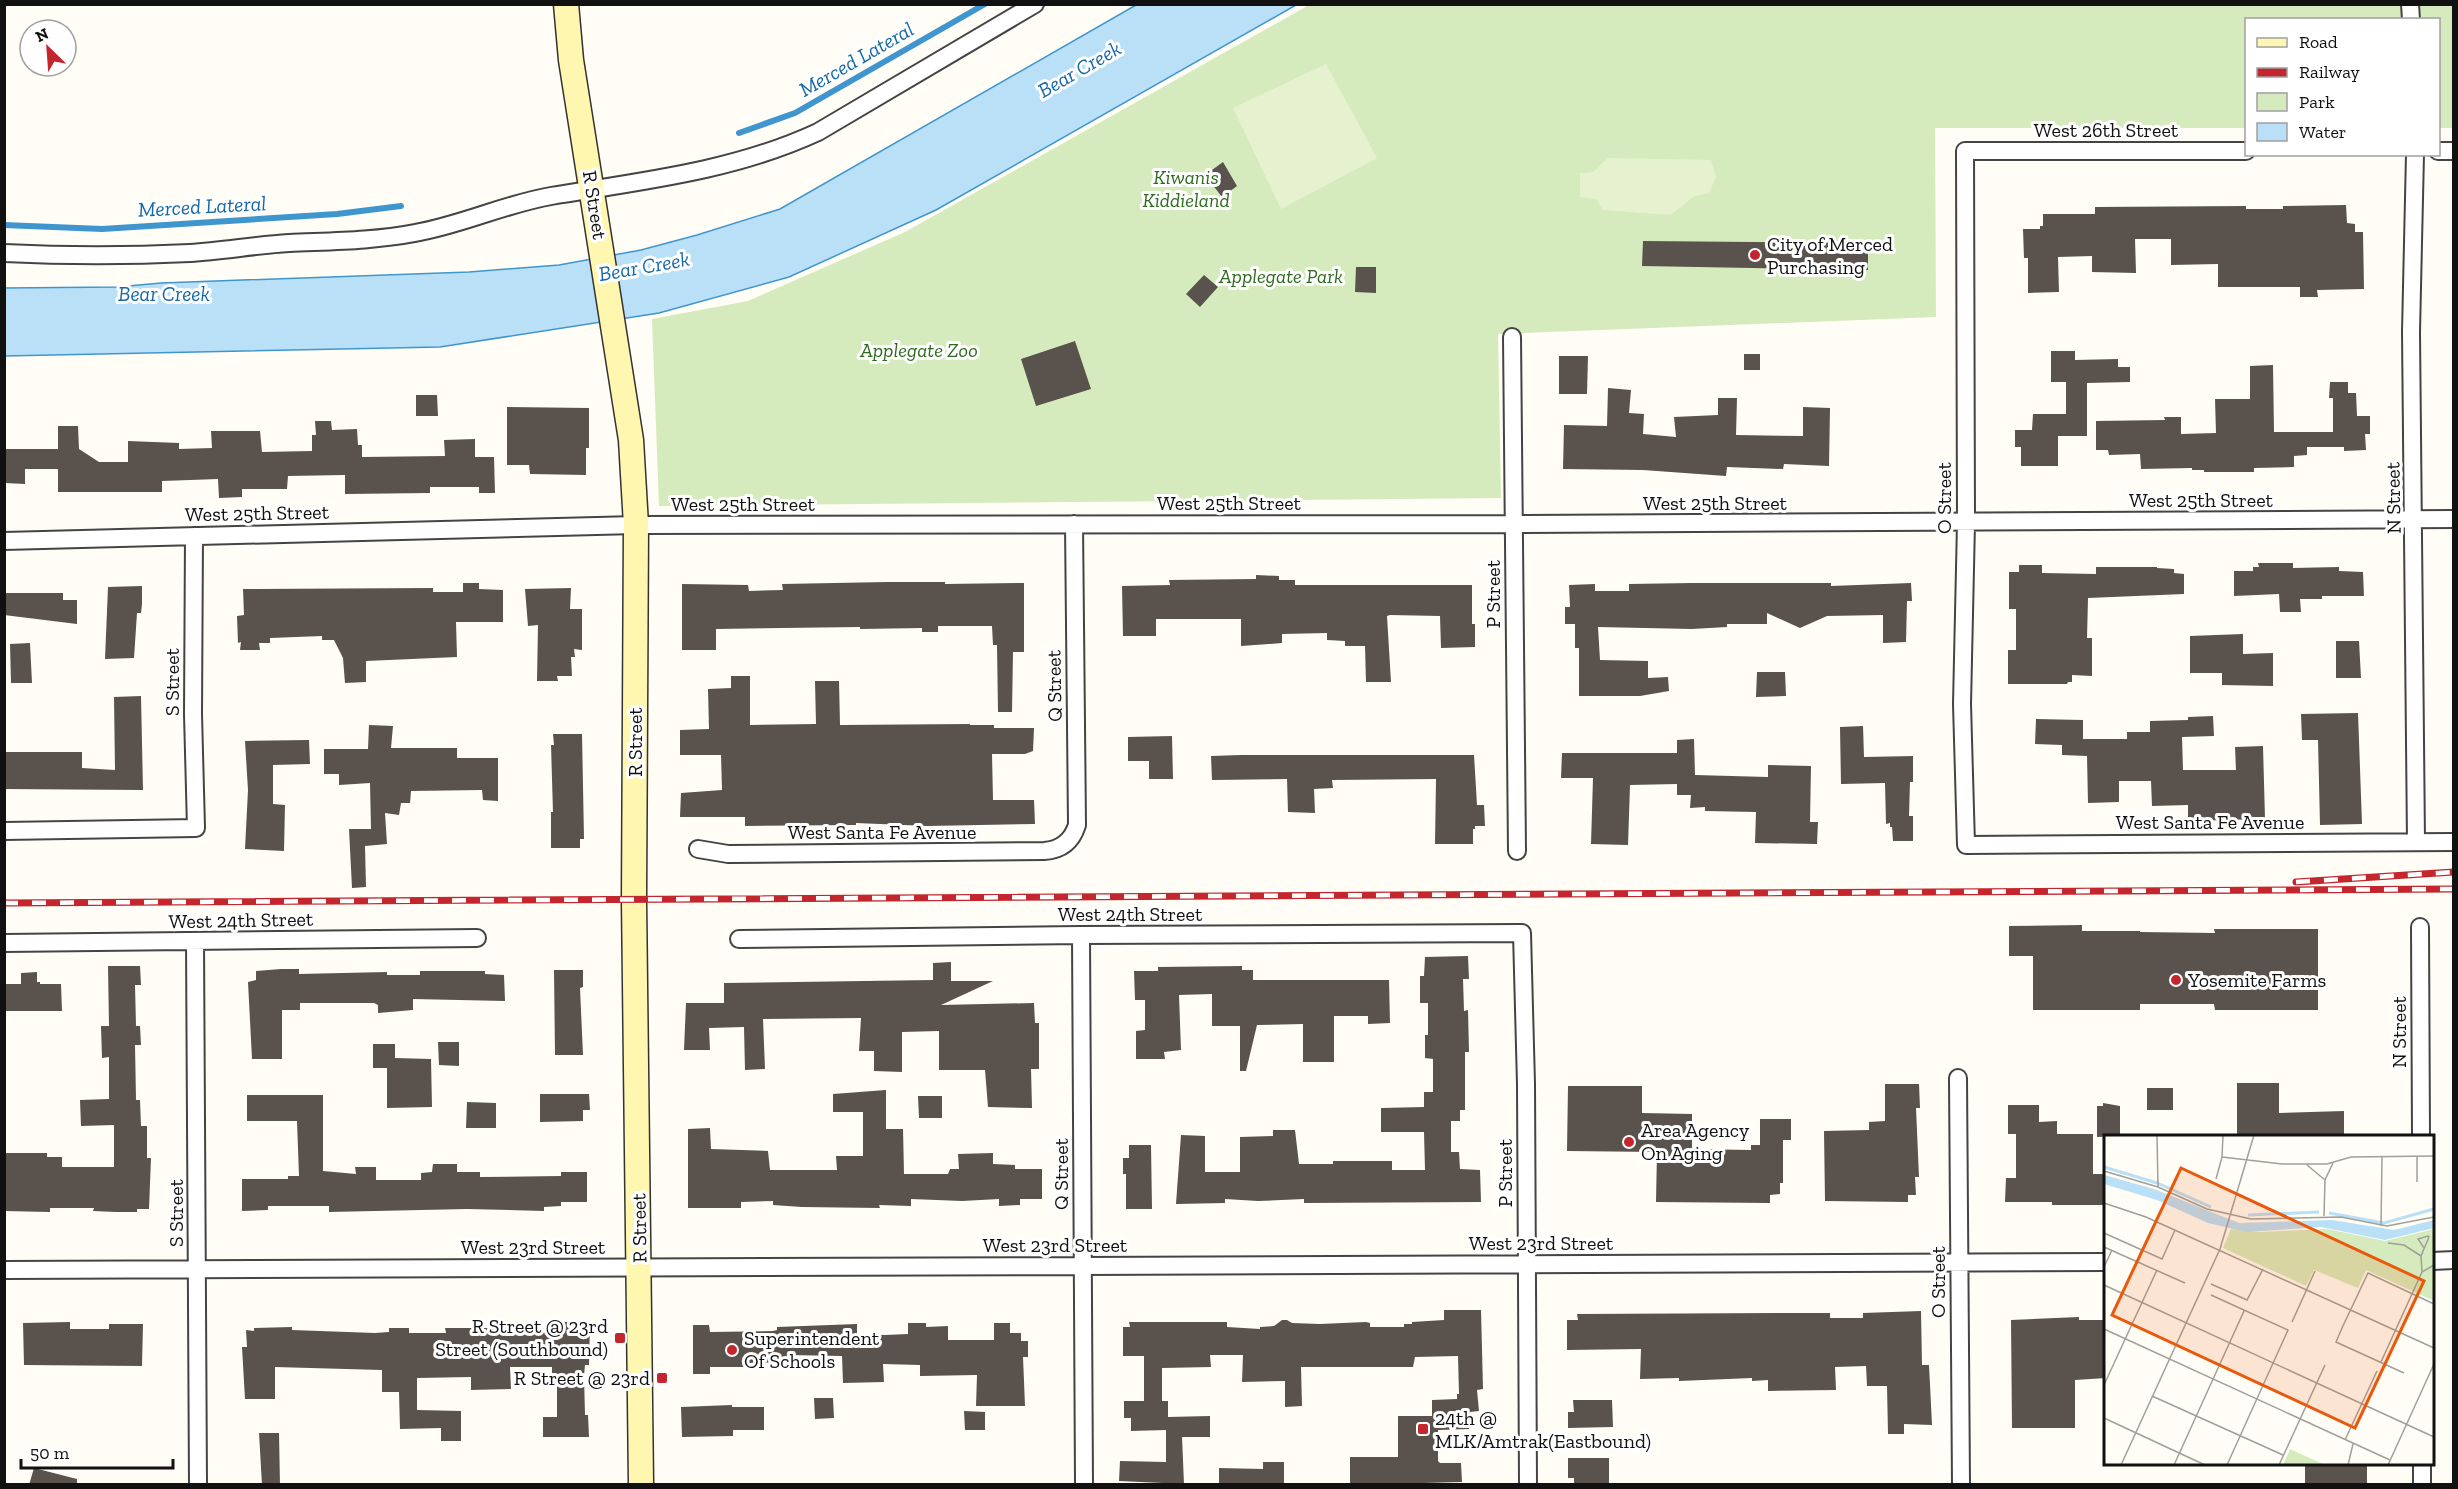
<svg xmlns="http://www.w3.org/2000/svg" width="2458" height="1489" font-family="'Zilla Slab',serif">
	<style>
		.green { fill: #d5ebbd }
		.pitch { fill: #e6f2cf }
		.water { fill: #b9e0f7; stroke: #3f96cf; stroke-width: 1.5 }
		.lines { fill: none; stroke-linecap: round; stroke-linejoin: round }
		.stream { stroke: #3f96cf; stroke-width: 6 }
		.building { fill: #5a524d }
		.street-casing { stroke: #444; stroke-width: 20 }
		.secondary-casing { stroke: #333; stroke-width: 27 }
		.street { stroke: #fff; stroke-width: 16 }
		.secondary { stroke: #fff6b0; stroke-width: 24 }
		.rail-casing { stroke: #c4262e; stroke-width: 7 }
		.rail { stroke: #fff; stroke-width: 4.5; stroke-dasharray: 14; stroke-linecap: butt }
		.poi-dot { fill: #c4262e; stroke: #fff; stroke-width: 2 }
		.labels { text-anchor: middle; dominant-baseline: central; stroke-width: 6; stroke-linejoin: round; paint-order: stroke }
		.street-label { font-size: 20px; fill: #111; stroke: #fff }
		.park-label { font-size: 20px; font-style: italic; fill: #2f6b1f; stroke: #fff }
		.poi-label { font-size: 20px; fill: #111; stroke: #fff; text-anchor: start }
		.water-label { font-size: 21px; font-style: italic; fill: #1768a6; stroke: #fff }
		.inset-river { fill: none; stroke: #b9e0f7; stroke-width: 3 }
		.inset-road { fill: none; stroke: #a09f9a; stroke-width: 1.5 }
		.view { fill: #e8590c; fill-opacity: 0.15; stroke: #e8590c; stroke-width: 3 }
		.inset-edge { fill: none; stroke: #111; stroke-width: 3 }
	</style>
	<rect width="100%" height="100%" fill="#fffdf5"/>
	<path class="green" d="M1309,5H2453V128H2439L2438,20H2246V128H1935L1936,317L1498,334L1501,498L659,506L652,319L748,301L905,232Z"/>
	<path class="pitch" d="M1326,64L1377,158L1281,209L1233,108Z
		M1608,158L1711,160L1716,177L1709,193L1693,197L1671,215L1603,210L1596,199L1580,197V173L1593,172Z"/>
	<path class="water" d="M1136,5H1296L936,210L789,277L659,313L440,347L5,356L4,288L117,287L161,283L469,272L559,265L641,250L697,235L780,209Z"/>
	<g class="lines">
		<path class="stream" d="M739,133L795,113L985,4
			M4,225L102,229L337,214L401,206"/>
	</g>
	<path class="building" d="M1223,162L1237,186L1222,197L1205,175Z
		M2346,205L2347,223L2355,224V232H2363L2364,289L2317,290L2318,297H2300V287H2218V264L2171,265V239H2135L2136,273L2092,272V256L2058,257L2059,292L2028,293V258H2024L2023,229H2040V226H2043V214H2095V207L2246,206V209H2283V206Z
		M1643,241L1868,243V270L1642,266Z
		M1356,267H1376V293L1355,292Z
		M1204,275L1218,287L1200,307L1186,294Z
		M1075,341L1091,389L1036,406L1021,359Z
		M2051,351H2075V360L2118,359V367H2130V382L2087,383V436H2058V466H2021V447H2015V430H2032L2033,414H2066V382H2051Z
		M1744,354H1760V370H1744Z
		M1559,356H1588L1587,394H1559Z
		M2273,365L2274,432H2333V398H2329L2330,382H2348V393H2356L2357,416H2370V434H2365L2366,450L2344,451V447H2307V455L2294,456V467L2254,468V472H2204V470H2192V468L2141,469L2140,454L2109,455L2108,450H2096V421L2165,420L2164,417H2181V434L2216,433L2215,399H2250V366Z
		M1608,388L1631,390L1629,413L1644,414L1643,434L1676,437L1674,417L1718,415V398H1737L1736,435L1803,436V407L1830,408L1829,466L1784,464L1783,469L1727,467L1726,476L1643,470L1563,469L1564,425L1607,426Z
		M416,395H437L438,416H416Z
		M507,407L589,408V448H586V475L530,474L529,465H507Z
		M315,421H331L332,430L357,429L358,445H362V457L445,456L444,440L475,439V457H494L495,493H479V487H430V493L345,494V475L288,476L287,489H242V497L219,498L218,479L162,481V492H58V469H25V484L4,483V449H58V426H78L79,449L99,462H128V441L179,443V449L212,448L211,431H260L262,452L312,451V435H316Z
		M2258,563H2293V568L2339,567V571L2363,572L2364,596H2322V599H2300L2301,612H2280L2279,594L2234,596V571H2253V567H2259Z
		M2019,565H2042V573L2096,574V567H2157V568L2174,569V573L2184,574V594L2088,598L2087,638H2092V676L2072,675V682H2068L2067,684H2008V650H2016V609H2009V572H2019Z
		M1256,575L1279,576V580H1295V585H1472V624H1475V647L1441,648L1440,616L1390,615L1387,616L1391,682H1366L1365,646H1345V641L1327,640V633L1282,634V643L1241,646V619H1156V636H1123L1122,586L1170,585L1169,580L1256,579Z
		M887,582H945V584L1024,583V652H1013L1012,712H998L997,645H993L992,626H938V632H922V628L860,629V627L716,629V650H682V584L748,585L749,591L783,590L782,584Z
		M463,583H479V589L503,590V622H456L457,657L366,661V682L345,683L343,658L334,640H322V636L270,638V643H259L260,650H240L241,642L238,643L237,616L244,615L243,589L433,588V592H463Z
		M1692,583H1831V586L1911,583L1912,601H1907L1906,642L1883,643V615L1827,616L1800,628L1767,613V624H1727V627L1692,629L1598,627L1600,660L1648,661V678L1668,677L1669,691L1640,696H1579V648H1575V624H1565V607H1570L1569,585L1595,584V591H1629V584Z
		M142,586V604L141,613H137L134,658L105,659L108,587Z
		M571,588L570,609H582V650L574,649L575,657H571L572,676H557L558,681H537L538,625L528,626L525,589Z
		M4,593H63V600H77V624L4,615Z
		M2243,634V654L2273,653V686L2222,685V673H2190V636Z
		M2336,641H2359L2361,678H2336Z
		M30,643L32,683H11L10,644Z
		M1757,672H1785L1786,696L1756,697Z
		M731,676H750V725L816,724L815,681H839L840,725L970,724V725H994V728H1034L1033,751L1025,754H992L993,800H1034L1035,824L928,826L856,823V825L745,826V817H680L681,793L722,790L721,755H680V730L709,729L708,689L731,688Z
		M141,696L143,790L4,789V752H82V768L115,770L114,697Z
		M2358,713L2362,824L2320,825L2318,740H2302L2301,714Z
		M2213,716L2214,736L2182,737L2183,770H2236L2235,747L2263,746L2265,819L2188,821V805L2152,806L2151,781H2119V802L2088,803L2087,756L2062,755V745L2035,744L2036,719L2083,720V739H2127V732H2150V721L2188,720V717Z
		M369,725L393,726L391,748H457V758H498V801L483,800L482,790L411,791L410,803H401L399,815L385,813L387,844L365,846L366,887L352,888L349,829H371L370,783L339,785V774H324V749H368Z
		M1863,726L1864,757L1913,756V782H1910L1909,816H1913V841H1893L1892,827H1890V823L1886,824L1885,783L1841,784L1840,727Z
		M553,734H582L584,839H580V848H551V812H553L551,745H554Z
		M1172,736L1173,779H1149V761H1128V737Z
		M1694,739L1695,775L1768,777V765L1811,766L1810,822H1818L1817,844L1755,843L1756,812L1705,811V807L1690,808L1691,795H1677V784L1630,785L1628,845L1591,844L1593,778H1561L1562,753H1677V740Z
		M309,740L310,764L273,765V804L285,805L284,851L245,849L248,790L245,741Z
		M1241,755H1474L1477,805H1484L1485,826H1475V829H1473V844H1435L1436,779L1332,780L1333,788L1314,789L1315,813L1288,812L1287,779L1212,780L1211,756Z
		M2082,925V931H2140V932L2215,933L2214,929H2318V1010H2215L2214,1004H2140V1010H2033V956H2009V926Z
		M1468,956L1469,979H1463L1464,1011L1468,1010L1469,1052H1465V1110H1460V1121H1451V1152H1459L1460,1169L1480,1170L1481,1202L1304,1203V1199L1258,1201L1225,1199V1203L1176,1204L1181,1135L1205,1136V1172H1240V1137L1273,1136V1130H1295L1299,1164H1333V1161H1392V1170H1425L1424,1132H1381V1108L1424,1107V1092H1433V1059L1425,1058V1035H1428V1003H1420V976H1424L1425,957Z
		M951,962V981H993L941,1005L1034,1003L1035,1023H1039V1069H1031L1032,1108L988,1107L985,1070H939V1031L902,1032V1072L874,1071V1051H859L861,1018L763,1019L765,1069L745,1070L744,1027L709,1028L710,1050H684L686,1003H724V983L933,980V963Z
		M108,966H140L141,985H135L136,1026H140L141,1045H135L136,1100H140L141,1126H147V1158H151L149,1209H137V1212H116L93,1211L94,1208H50V1212L4,1211V1153H47V1157H62V1167H114V1125L81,1126L80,1100L109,1099V1057L102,1058L101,1026H109Z
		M1242,966V970H1253V980H1389L1390,1023L1368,1024V1016H1334V1062H1303V1024L1257,1025L1246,1071H1240V1026H1212V994L1179,995L1181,1050L1164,1052L1165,1059H1136V1031L1145,1030V1000H1135L1134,971H1158V967Z
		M281,969H299V974L387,972V975H420V971H485V974L504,975L505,1001L413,999V1010L378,1013V1005L374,1003H300V1010H282V1059H252L248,982L256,980V971Z
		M554,970H583V987L580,988L583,1055H555Z
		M37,972V982H40V984H61L62,1011H4V984H21V973Z
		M438,1042H459V1066L439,1065Z
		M373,1044H395V1058L431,1059L432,1107L387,1108V1068H373Z
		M2237,1083H2279V1113L2344,1111V1137H2237Z
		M1885,1084H1919L1920,1108H1916L1919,1177H1915L1916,1195H1908V1202L1825,1201L1824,1131L1869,1130V1122L1885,1121Z
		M1568,1086H1642V1113L1692,1114V1149L1751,1150V1145H1760V1119H1791V1140H1783V1183H1780V1194L1770,1195V1203L1656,1202L1657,1152L1567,1151Z
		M2147,1088H2173V1110H2147Z
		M886,1090V1129H903L904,1174H948L950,1169H959L958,1154L993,1153V1164L1015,1165V1169H1042V1199H1020V1205L999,1206V1199L962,1201L911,1199V1206L879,1205L880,1208L802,1207L773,1205V1201L741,1202V1208H688V1129L710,1128L711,1149L768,1151L770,1170H837L836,1156H863V1112H833V1094Z
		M540,1094H589L590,1110H583V1121L540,1122Z
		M247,1095H323V1171L356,1174L355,1167H376V1180H421V1173L432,1172L433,1164H457V1172H480V1177L561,1176V1172H587V1202H561V1206L544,1207V1211L467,1209L329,1212V1206H268V1210L242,1211V1179H288V1176H299L297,1121H247Z
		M918,1096H942V1118H919Z
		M467,1102L496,1103V1128H466Z
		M2103,1103L2120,1106V1136L2097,1137V1106H2103Z
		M2008,1105H2039V1122L2057,1121V1134H2093V1174H2106V1205H2052V1202H2005L2006,1178H2016V1134H2008Z
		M1129,1145H1151L1152,1209H1126V1174H1123V1158H1129Z
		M1444,1310H1481L1483,1389L1477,1390L1479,1411L1470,1412L1469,1429L1438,1430V1461L1440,1463H1461L1462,1482L1350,1485V1457H1398V1416H1432V1400L1457,1399V1394H1459L1458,1356L1415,1357L1413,1367H1301L1302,1406L1285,1407V1381L1242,1382L1243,1355H1210L1211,1367L1162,1368V1401H1168V1417L1210,1416V1437H1182L1184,1484L1119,1481L1120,1461L1166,1462V1430L1131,1431V1418H1124V1401H1144V1356H1123V1327H1130L1129,1322H1227V1327L1260,1329V1327L1274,1326L1282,1320H1287L1292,1323L1320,1324L1366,1322L1370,1323V1327H1404V1324H1412V1322L1444,1320Z
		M1921,1311L1922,1365H1929L1932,1425L1904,1424V1434H1888L1887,1386H1867L1866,1366L1835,1367L1836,1390L1768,1391V1380L1752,1381V1378L1679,1381V1378L1640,1379L1641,1349L1567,1350V1320H1578L1577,1314L1802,1313H1830V1318H1863V1313Z
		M2079,1317V1320H2106V1378L2075,1380V1428H2012L2011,1320Z
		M70,1322V1329H109V1324H143L142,1366L24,1365L23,1323Z
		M552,1322H590L589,1365H585L584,1376L585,1415H588L589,1437H543V1417H557V1376H552V1367H510L511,1389L471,1390V1377L417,1378V1410L461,1411V1441H441V1428L400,1429L399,1392H382V1370L275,1367V1399H245L242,1347H247L246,1330L254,1331V1328L292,1327V1330L375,1333L389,1332V1328H409V1333H446L445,1328H552Z
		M908,1323H926V1327L948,1326V1340H994V1323H1010V1333H1021V1341H1028V1357H1023L1025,1406H976L977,1375L920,1376V1365L883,1364L884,1382L843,1383L842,1356L789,1355V1362L748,1363V1367H710V1374H693V1325H709L710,1332L773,1331L777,1330V1327L857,1324V1334L885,1335L908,1334Z
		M814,1398H833L834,1418L815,1419Z
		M1573,1400H1612L1613,1427L1568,1428V1412H1574Z
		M732,1405V1407H764V1430H733V1436L682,1437L681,1407Z
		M964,1411L985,1412V1430H965Z
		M259,1433H279L280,1485H262Z
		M1568,1458H1609V1485H1574V1478H1568Z
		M1263,1462H1284V1485H1219V1468L1263,1469Z
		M2305,1464H2367V1485H2305Z
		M34,1468L77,1479V1485H29Z"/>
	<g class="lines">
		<defs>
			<path id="street" d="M2410,4L2411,20
				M2246,151H1965L1966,523L1962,704L1966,845L2454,842
				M2438,151H2454
				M2415,154L2411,332L2416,842
				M4,253C66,256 128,256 190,253C223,251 256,245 289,243C332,241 373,241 415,233C461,225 505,204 551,196C642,181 734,171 818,132L1035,4
				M1512,337L1517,851
				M4,541L636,525L1514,524L2454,519
				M4,831L196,828L193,714L194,536
				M698,849L728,854L1044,851C1061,850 1072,841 1077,825L1074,524
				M2420,927L2421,1136
				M1081,935L1084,1484
				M739,939L1081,935L1522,933L1526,1084L1528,1484
				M195,941L198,1484
				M4,943L477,938
				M1958,1078L1961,1484
				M2432,1261L2454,1260
				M4,1270L2106,1262
				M2422,1464V1484"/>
			<path id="secondary" d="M566,4L571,60L631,440L636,525L634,900L641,1484"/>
		</defs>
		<use href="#street" class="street-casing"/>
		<use href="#secondary" class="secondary-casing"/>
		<use href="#street" class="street"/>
		<use href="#secondary" class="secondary"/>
		<defs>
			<path id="rail" d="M2296,882L2454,872
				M4,903L2454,889"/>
		</defs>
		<use href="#rail" class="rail-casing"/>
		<use href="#rail" class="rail"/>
	</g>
	<g class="poi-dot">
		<circle cx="1755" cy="255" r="6"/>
		<circle cx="2176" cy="980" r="6"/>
		<circle cx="1629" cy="1142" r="6"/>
		<rect x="614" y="1332" width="12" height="12" rx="3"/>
		<circle cx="732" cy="1350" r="6"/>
		<rect x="656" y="1372" width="12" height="12" rx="3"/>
		<rect x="1417" y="1423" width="12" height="12" rx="3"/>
	</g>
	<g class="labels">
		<g class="street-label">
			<text x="2106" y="130">West 26th Street</text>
			<text transform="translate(595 205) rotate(81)">R Street</text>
			<text transform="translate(1944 498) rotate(-90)">O Street</text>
			<text transform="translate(2393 498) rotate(-91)">N Street</text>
			<text x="2201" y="500">West 25th Street</text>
			<text x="1229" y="503">West 25th Street</text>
			<text x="1715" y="503">West 25th Street</text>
			<text x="743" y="504">West 25th Street</text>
			<text transform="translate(257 513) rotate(-1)">West 25th Street</text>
			<text transform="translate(1493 594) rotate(-90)">P Street</text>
			<text transform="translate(172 682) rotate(-90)">S Street</text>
			<text transform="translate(1054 686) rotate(-91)">Q Street</text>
			<text transform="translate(635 742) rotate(-90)">R Street</text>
			<text x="2210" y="822">West Santa Fe Avenue</text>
			<text x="882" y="832">West Santa Fe Avenue</text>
			<text x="1130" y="914">West 24th Street</text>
			<text transform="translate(241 920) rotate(-1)">West 24th Street</text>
			<text transform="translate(2399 1032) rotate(-90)">N Street</text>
			<text transform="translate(1505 1173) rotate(-90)">P Street</text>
			<text transform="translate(1061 1174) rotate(-90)">Q Street</text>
			<text transform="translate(176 1213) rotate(-90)">S Street</text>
			<text transform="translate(639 1228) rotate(-91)">R Street</text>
			<text x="1541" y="1243">West 23rd Street</text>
			<text x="1055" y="1245">West 23rd Street</text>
			<text x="533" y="1247">West 23rd Street</text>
			<text transform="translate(1938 1282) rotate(-90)">O Street</text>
		</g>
		<g class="park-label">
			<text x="1186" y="177">Kiwanis<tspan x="1186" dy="23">Kiddieland</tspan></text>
			<text x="1281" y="276">Applegate Park</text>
			<text x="919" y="350">Applegate Zoo</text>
		</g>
		<g class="poi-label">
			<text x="1767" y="244">City of Merced<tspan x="1767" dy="23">Purchasing</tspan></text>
			<text x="2188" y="980">Yosemite Farms</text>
			<text x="1641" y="1130">Area Agency<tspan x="1641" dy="23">On Aging</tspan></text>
			<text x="608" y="1326" text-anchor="end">R Street @ 23rd<tspan x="608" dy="23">Street (Southbound)</tspan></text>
			<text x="744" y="1338">Superintendent<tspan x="744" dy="23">Of Schools</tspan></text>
			<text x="650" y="1378" text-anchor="end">R Street @ 23rd</text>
			<text x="1435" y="1418">24th @<tspan x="1435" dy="23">MLK/Amtrak(Eastbound)</tspan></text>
		</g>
		<g class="water-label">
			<text transform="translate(856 59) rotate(-30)">Merced Lateral</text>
			<text transform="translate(1079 69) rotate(-30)">Bear Creek</text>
			<text transform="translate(202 206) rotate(-3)">Merced Lateral</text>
			<text transform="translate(644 266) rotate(-10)">Bear Creek</text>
			<text x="164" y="293">Bear Creek</text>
		</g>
	</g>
	<g transform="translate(2104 1135)">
		<rect width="330" height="330" fill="#fffdf5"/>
		<path d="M127,94L156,97L223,94L281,106L330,94V166L262,135L254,153L210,135L202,151L119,113ZM186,314L221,330H179Z" fill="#d5ebbd"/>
		<path d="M0,40L50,54L135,88L228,85L290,95L330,85V93L281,105L217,92L142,97L104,88L53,65L0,49Z" fill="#b9e0f7"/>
		<path class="inset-river" d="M0,32L53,48L107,72M225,78L280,88L330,74M144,80L215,77"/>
		<path class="inset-road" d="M53,0L54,52M118,22L178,29H223L247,22L330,21M118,22L119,0M203,30L221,45M0,36L54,52L103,74L147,84L237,82L283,91L330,82M112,44L118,22M313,47V22M0,68L42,82L330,213M220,81L221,45L229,28M277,91L278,22M0,98L58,124L71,95M284,108L300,110L317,121M0,112L81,148M0,132L8,115M318,137L317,121L325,102L324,101L314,104L320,113M107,149L143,165L159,134M0,150L330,302M107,160L184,195L123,330M188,187L211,136M0,194L286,325M277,227L318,137L330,130M300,238L232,207L238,193L264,138L330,169M0,250L53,135M48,261L179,320M0,283L101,330M241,305L273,236M17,330L116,114L150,0M70,330L140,176M175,330L221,230M244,330L249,309M284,330L330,229"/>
		<path class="view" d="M77,33L320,146L251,293L8,180Z"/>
		<rect width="330" height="330" class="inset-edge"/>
	</g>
	<rect width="2458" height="1489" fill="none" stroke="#111111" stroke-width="12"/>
	<rect x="2245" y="18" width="195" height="138" fill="#ffffff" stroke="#a0a0a0" stroke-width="1.5"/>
	<rect x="2257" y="38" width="30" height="9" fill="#fff6b0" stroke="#a0a0a0" stroke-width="1.5"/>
	<text x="2299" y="48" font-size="18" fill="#111111">Road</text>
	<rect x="2257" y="68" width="30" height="9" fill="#c4262e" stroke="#a0a0a0" stroke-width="1.5"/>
	<text x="2299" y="78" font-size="18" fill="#111111">Railway</text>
	<rect x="2257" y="93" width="30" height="18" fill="#d5ebbd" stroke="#a0a0a0" stroke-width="1.5"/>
	<text x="2299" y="108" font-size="18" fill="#111111">Park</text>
	<rect x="2257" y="123" width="30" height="18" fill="#b9e0f7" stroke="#a0a0a0" stroke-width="1.5"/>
	<text x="2299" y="138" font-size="18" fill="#111111">Water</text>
	<g transform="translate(48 48) rotate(335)"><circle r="28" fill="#ffffff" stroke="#a0a0a0" stroke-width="1.5"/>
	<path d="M0-4.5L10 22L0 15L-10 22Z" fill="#c4262e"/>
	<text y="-9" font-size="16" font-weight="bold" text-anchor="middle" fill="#111111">N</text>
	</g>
	<path d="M21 1459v9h152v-9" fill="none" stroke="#111111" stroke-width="3"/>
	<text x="30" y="1459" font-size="18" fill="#111111" stroke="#ffffff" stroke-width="4.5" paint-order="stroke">50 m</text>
</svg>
